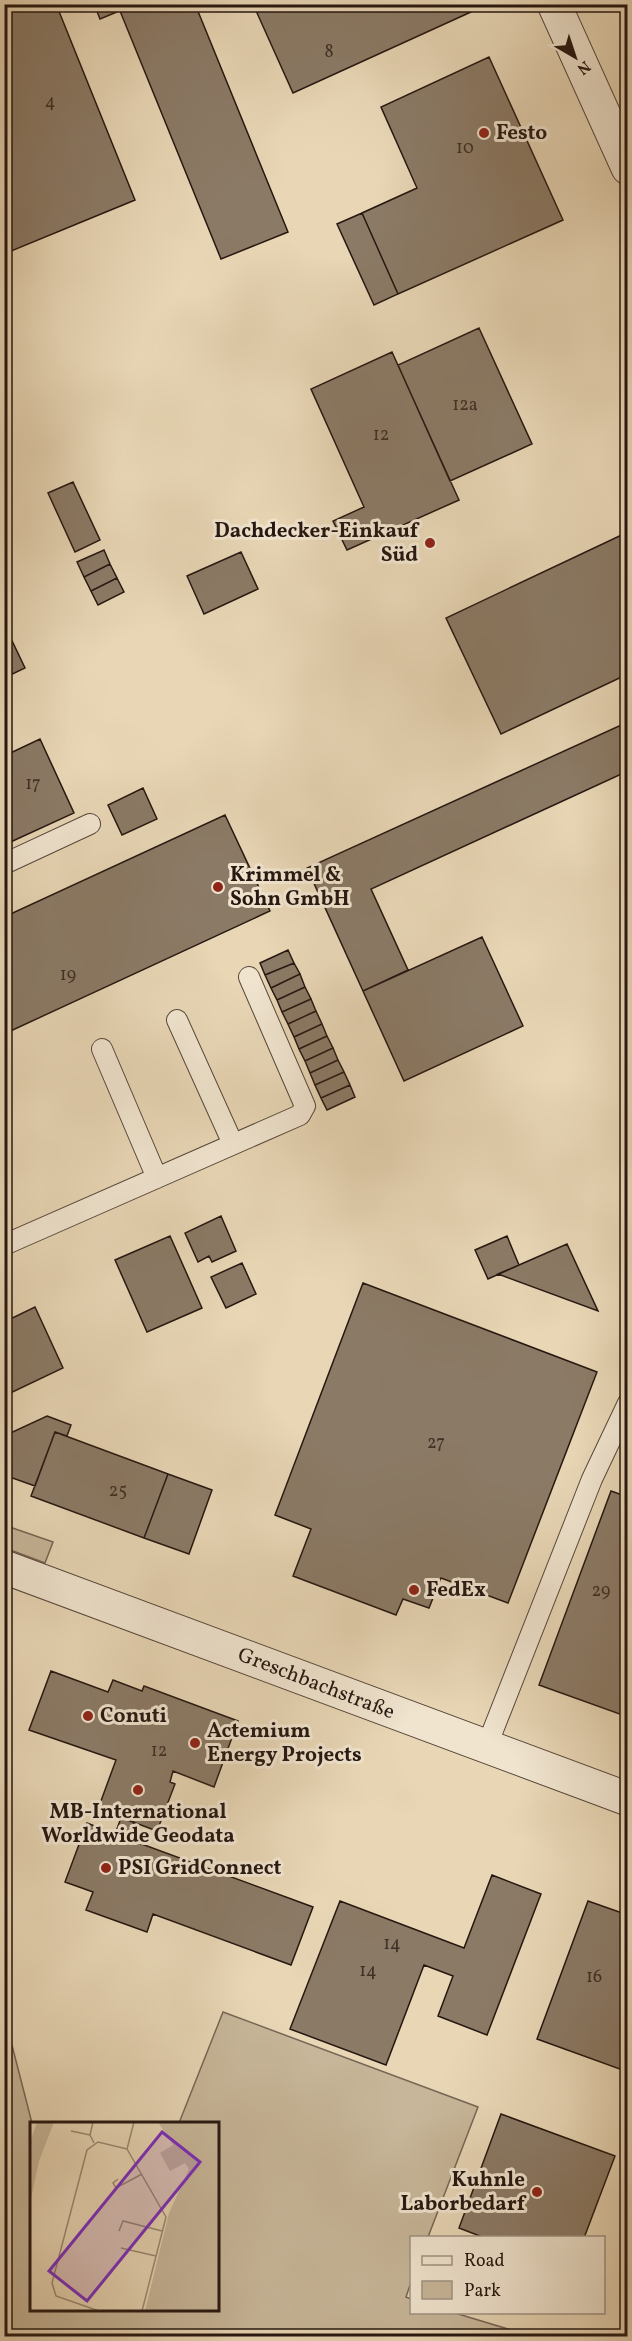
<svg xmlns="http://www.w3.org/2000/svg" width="632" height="2341" font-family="Vollkorn,serif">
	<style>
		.green { fill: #c7b699; stroke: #766655; stroke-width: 1.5 }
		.building { fill: #8b7a66; stroke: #261711; stroke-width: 1.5 }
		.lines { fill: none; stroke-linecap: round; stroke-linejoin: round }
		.lane-casing { stroke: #56473a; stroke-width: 22 }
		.street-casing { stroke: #56473a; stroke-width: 35 }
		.lane { stroke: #f0e4cf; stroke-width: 20 }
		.street { stroke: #f0e4cf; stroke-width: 33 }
		.poi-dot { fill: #8f2418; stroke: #f0e4cf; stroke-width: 2 }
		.labels { text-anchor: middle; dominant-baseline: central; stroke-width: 6; stroke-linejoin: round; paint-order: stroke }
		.number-label { font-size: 18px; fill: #3f3026 }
		.poi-label { font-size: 21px; font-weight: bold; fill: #261711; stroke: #f0e4cf; text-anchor: start }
		.street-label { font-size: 21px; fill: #261711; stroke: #f0e4cf }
		.inset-road { fill: none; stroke: #9a8a73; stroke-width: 1.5 }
		.view { fill: #7b2cbf; fill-opacity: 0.15; stroke: #7b2cbf; stroke-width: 3 }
		.inset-edge { fill: none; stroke: #261711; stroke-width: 3 }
	</style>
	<rect width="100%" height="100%" fill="#e8d6b5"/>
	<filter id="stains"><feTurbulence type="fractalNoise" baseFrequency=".00333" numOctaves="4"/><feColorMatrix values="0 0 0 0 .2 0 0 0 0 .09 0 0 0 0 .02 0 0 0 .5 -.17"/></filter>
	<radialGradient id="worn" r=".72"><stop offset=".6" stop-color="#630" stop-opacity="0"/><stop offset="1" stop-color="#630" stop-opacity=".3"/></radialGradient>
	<path class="green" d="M4,1525L53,1542L45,1563L5,1548Z
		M223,2012L478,2107L428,2237L412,2238L411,2282L406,2297L411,2299L412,2312L455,2313L531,2336H5V2018L32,2123V2310H218V2124L179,2123Z"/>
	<path class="building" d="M4,4H56L135,200L4,254Z
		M94,4H136L100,19Z
		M136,4H195L288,232L221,259L120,11Z
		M253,4H470L473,11L293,93Z
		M489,57L563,220L398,294L362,213L417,188L381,107Z
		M362,213L398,294L374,305L337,224Z
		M479,328L532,444L450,481L398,365Z
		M392,352L459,500L347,550L333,521L364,507L311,389Z
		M73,482L100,540L75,552L48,493Z
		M628,532V674L501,734L446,618Z
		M104,550L110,564L84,577L77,562Z
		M241,552L258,589L204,614L187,576Z
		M110,564L117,578L91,591L84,577Z
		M117,578L124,592L98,605L91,591Z
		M4,624L25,668L4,678Z
		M628,722V771L371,889L408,970L363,991L307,868Z
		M40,739L74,813L4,845V756Z
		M143,788L157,819L122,835L108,805Z
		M225,815L270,911L4,1034V917Z
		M482,937L523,1026L404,1081L363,991Z
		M288,950L294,963L265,975L260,963Z
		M294,963L300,974L271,988L265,975Z
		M300,974L305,987L277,1000L271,988Z
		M305,987L311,999L282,1012L277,1000Z
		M311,999L316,1011L288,1024L282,1012Z
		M316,1011L322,1024L294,1037L288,1024Z
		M322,1024L327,1036L299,1049L294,1037Z
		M327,1036L333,1048L305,1061L299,1049Z
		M333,1048L338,1060L310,1073L305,1061Z
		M338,1060L344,1072L315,1085L310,1073Z
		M344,1072L350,1085L321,1098L315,1085Z
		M350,1085L355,1097L327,1110L321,1098Z
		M221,1216L236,1251L212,1262L209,1256L198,1262L185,1233Z
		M170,1236L202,1308L147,1332L115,1260Z
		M507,1236L519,1265L488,1279L475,1250Z
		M567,1244L598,1311L498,1274L519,1265Z
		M242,1263L256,1294L226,1308L211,1277Z
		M363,1283L597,1372L508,1603L441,1578L429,1608L403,1599L396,1615L293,1576L311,1529L275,1515Z
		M35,1307L63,1368L4,1396V1322Z
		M47,1416L71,1425L67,1436L55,1432L35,1486L4,1475V1436Z
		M55,1432L168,1474L144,1538L31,1496Z
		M168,1474L212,1490L189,1554L144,1538Z
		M611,1491L628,1497V1717L539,1685Z
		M51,1671L108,1692L113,1680L142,1691L144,1686L238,1721L214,1787L173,1771L170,1782L175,1784L157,1831L98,1809L116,1760L29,1730Z
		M121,1818L134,1822L128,1839L313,1907L291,1965L153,1914L147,1932L86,1910L93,1892L65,1882L87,1823L115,1834Z
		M492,1875L541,1894L487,2035L438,2016L453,1976L424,1965L386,2065L290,2029L340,1901L464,1948Z
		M588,1901L628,1915V2072L537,2039Z
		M501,2114L615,2156L584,2238H485L459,2228Z"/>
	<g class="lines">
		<defs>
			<path id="lane" d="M4,864L90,824
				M177,1020L233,1144
				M102,1049L157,1178
				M4,1245L300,1115L305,1106L249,977
				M486,1748L592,1479L628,1403"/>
			<path id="street" d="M554,4L628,168
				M4,1567L628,1799"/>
		</defs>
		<use href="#lane" class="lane-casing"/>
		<use href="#street" class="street-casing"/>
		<use href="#lane" class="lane"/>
		<use href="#street" class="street"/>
	</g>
	<g class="poi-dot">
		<circle cx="484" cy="133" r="6"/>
		<circle cx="430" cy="543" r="6"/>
		<circle cx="218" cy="887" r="6"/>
		<circle cx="414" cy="1590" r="6"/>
		<circle cx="88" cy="1716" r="6"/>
		<circle cx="195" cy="1743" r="6"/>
		<circle cx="138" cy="1790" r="6"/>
		<circle cx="106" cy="1868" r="6"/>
		<circle cx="537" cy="2192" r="6"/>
	</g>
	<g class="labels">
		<g class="number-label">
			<text x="329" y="52">8</text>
			<text x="50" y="102">4</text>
			<text x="465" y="148">10</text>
			<text x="465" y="405">12a</text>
			<text x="381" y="435">12</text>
			<text x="33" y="784">17</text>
			<text x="68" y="975">19</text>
			<text x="436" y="1443">27</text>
			<text x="118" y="1491">25</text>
			<text x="601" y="1591">29</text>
			<text x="159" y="1751">12</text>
			<text x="392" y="1944">14</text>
			<text x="368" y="1971">14</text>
			<text x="594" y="1977">16</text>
		</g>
		<g class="poi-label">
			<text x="496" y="133">Festo</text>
			<text x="418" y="531" text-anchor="end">Dachdecker-Einkauf<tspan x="418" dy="24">Süd</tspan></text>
			<text x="230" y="875">Krimmel &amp;<tspan x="230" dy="24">Sohn GmbH</tspan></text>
			<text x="426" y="1590">FedEx</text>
			<text x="100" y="1716">Conuti</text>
			<text x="207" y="1731">Actemium<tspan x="207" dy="24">Energy Projects</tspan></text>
			<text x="138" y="1812" text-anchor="middle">MB-International<tspan x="138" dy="24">Worldwide Geodata</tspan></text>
			<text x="118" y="1868">PSI GridConnect</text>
			<text x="525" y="2180" text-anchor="end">Kuhnle<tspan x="525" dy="24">Laborbedarf</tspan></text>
		</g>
		<g class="street-label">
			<text transform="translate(316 1684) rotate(21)">Greschbachstraße</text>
		</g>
	</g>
	<g transform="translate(30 2122)">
		<rect width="189" height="189" fill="#e8d6b5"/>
		<path d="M7,0H24L9,39L0,81V20ZM128,0H189V189H115L139,91L159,47L155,41L140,49L130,31L143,23Z" fill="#c7b699"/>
		<path class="inset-road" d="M63,0L60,13L64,21M41,9L60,13M97,27L136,95L112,189M97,27L104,0M88,57L83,61L86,66L112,52M89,109L93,99L132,109M91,126L126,134M69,189L26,174L22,161L57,28L68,20L97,27"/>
		<path class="view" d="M132,10L170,40L57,179L19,149Z"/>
		<rect width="189" height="189" class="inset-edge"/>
	</g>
	<rect width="632" height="2341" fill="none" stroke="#e8d6b5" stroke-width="24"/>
	<rect x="6" y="6" width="620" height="2329" fill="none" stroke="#261711" stroke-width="3"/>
	<rect x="12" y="12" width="608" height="2317" fill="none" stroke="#261711" stroke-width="1.5"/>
	<rect x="410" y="2236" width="195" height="78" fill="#f0e4cf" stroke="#9f9283" stroke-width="1.5"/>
	<rect x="422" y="2256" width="30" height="9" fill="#f0e4cf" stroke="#9f9283" stroke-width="1.5"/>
	<text x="464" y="2266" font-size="18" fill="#261711">Road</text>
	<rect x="422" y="2281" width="30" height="18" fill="#c7b699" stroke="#9f9283" stroke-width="1.5"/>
	<text x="464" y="2296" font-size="18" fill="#261711">Park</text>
	<g transform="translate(575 57) rotate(141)" stroke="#f0e4cf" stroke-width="4.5" paint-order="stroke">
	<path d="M0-4.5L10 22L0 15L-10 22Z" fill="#261711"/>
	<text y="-9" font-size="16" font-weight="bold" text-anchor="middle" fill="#261711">N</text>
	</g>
	<rect width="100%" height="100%" filter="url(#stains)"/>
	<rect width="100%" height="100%" fill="url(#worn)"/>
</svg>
